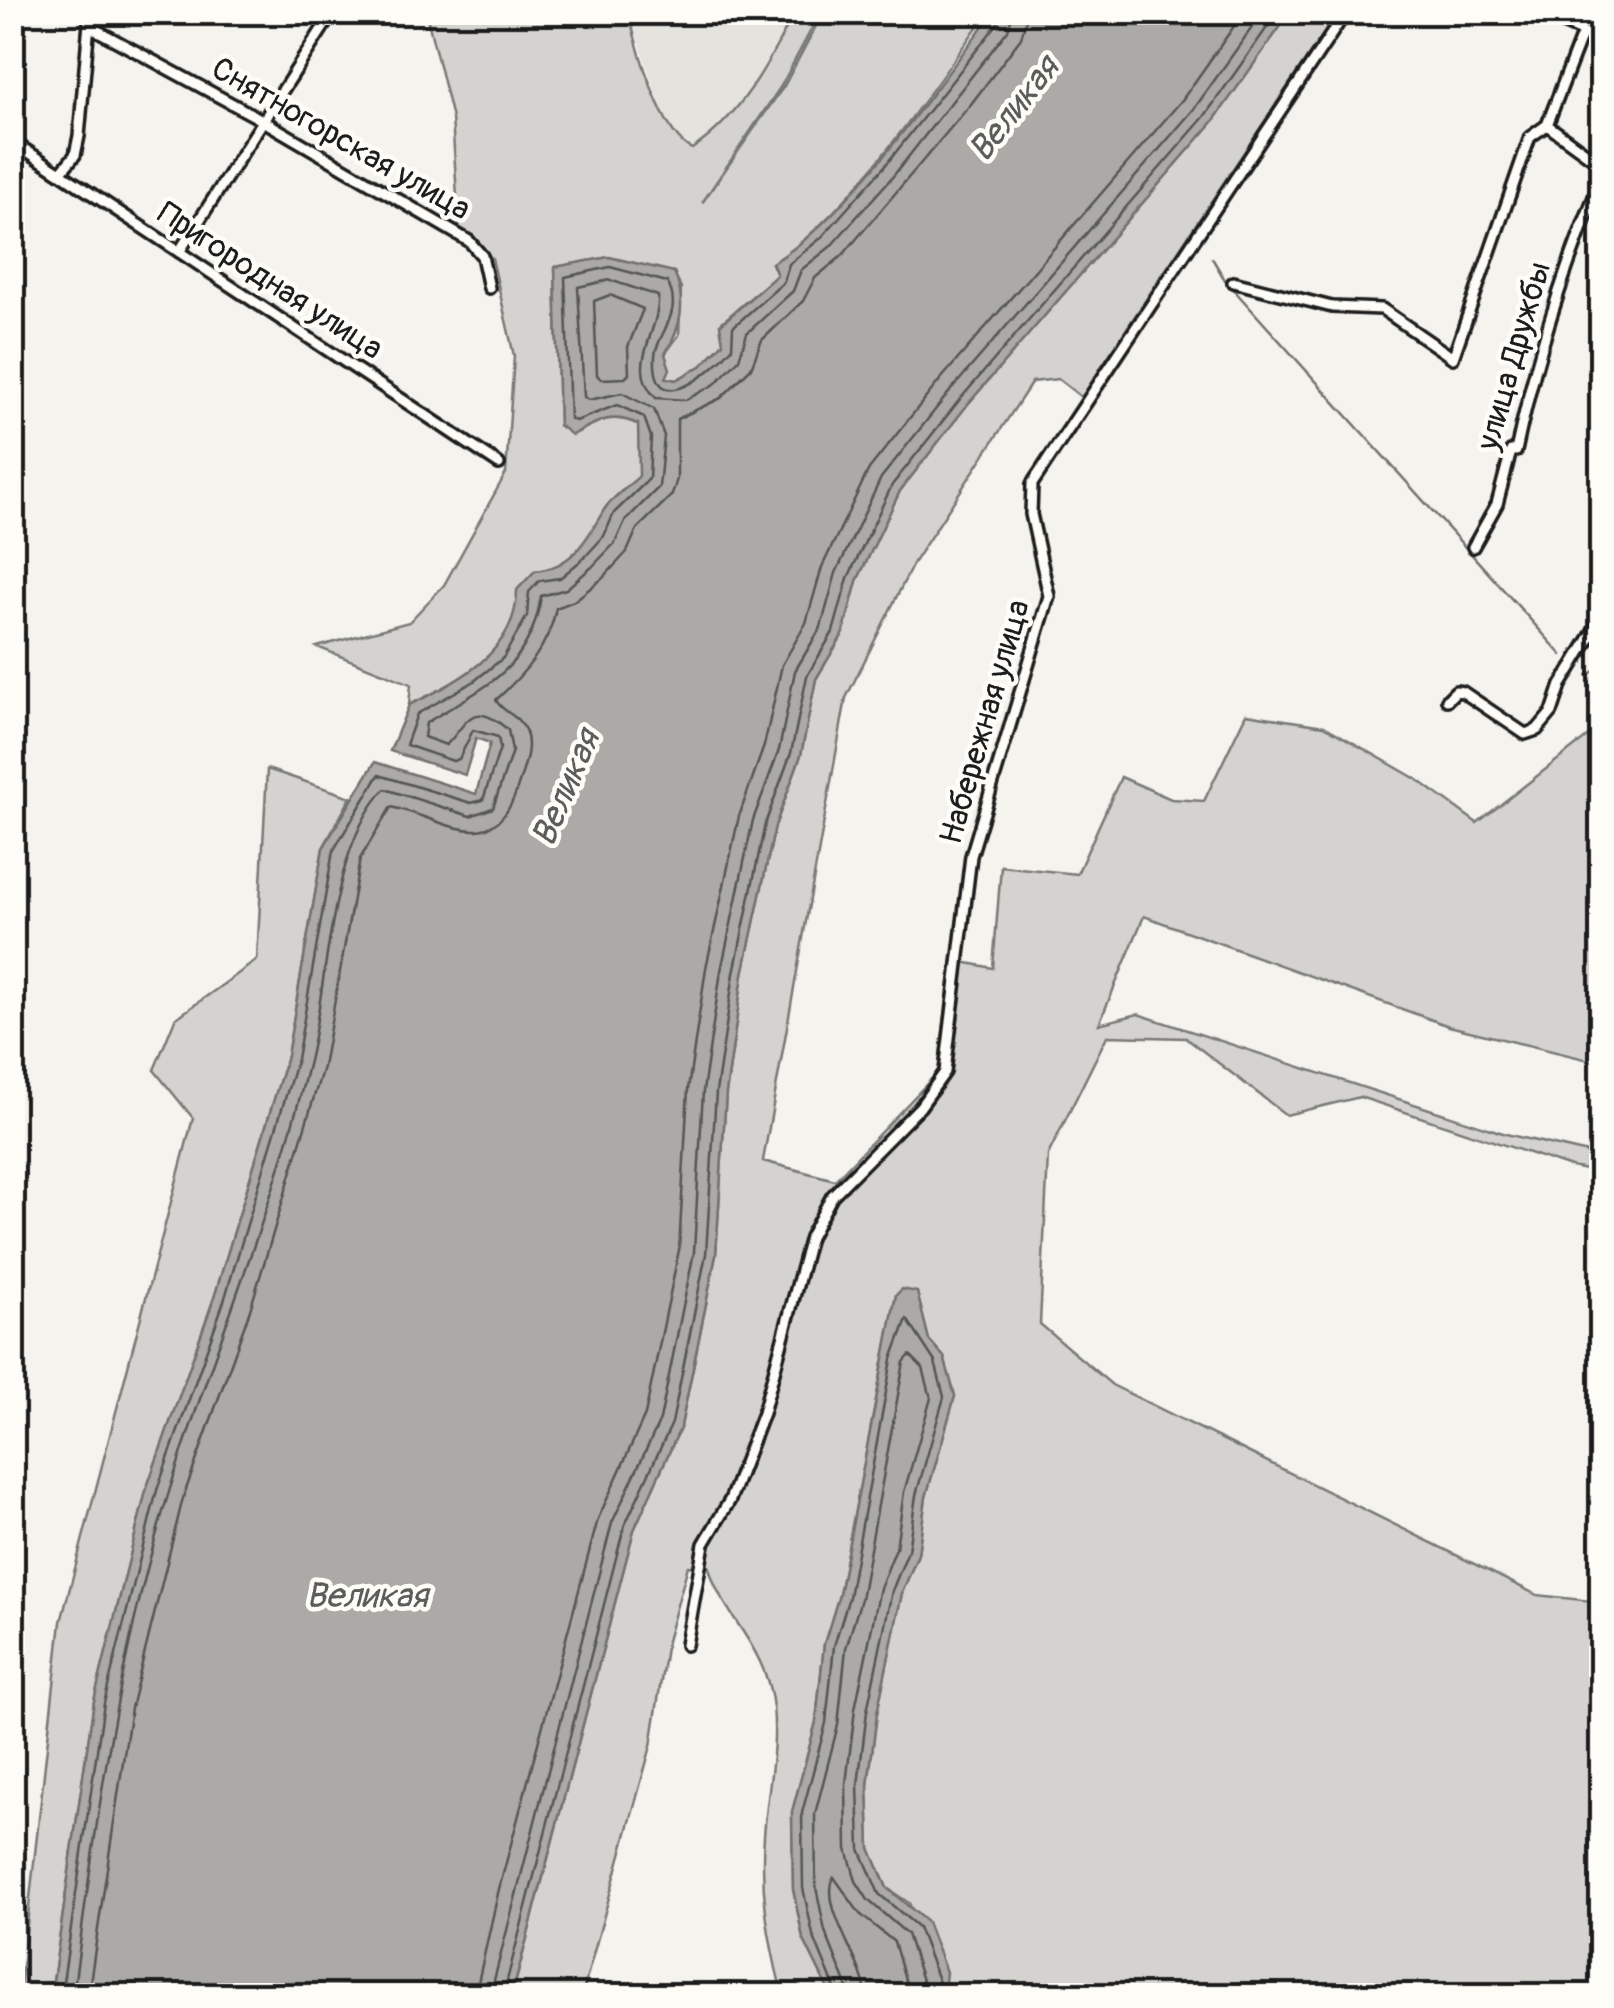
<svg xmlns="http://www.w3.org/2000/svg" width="1614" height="2008" font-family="Pangolin,sans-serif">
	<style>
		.built { fill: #e4e3de }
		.green { fill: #d4d3cf; stroke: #787876; stroke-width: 2.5 }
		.water { fill: #abaaa6; stroke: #72716f; stroke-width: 2.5 }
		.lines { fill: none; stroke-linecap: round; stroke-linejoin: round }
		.shore { stroke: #555553; stroke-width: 2.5 }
		.stream { stroke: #72716f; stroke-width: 2.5 }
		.minor-casing { stroke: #1c1c1c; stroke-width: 16 }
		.minor { stroke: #fdfcf7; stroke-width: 9 }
		.labels { text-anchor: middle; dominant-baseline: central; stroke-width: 9; stroke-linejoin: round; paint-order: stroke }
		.street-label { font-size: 32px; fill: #1c1c1c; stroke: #fdfcf7 }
		.water-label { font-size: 35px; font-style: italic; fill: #5c5c5a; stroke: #fdfcf7 }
	</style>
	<rect width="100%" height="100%" fill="#f4f3ee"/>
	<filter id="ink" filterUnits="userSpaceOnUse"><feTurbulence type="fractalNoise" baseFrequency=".01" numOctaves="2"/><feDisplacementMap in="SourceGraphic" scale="20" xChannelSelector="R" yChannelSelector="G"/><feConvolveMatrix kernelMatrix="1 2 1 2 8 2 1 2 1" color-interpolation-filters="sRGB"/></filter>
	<g filter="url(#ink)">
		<path class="built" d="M629,13H794L767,67L740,105L714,134L692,149L679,144L665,121Z"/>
		<path class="green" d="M426,13H629C636,45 662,137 692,149C741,116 768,64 794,13H820L781,86L702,203L784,86L823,13H987C936,84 846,220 772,263L777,275L720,324L724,342L701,366L676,380L666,378L665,354L679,335L681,288L674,272L609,257L555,267L559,425L573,435C599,421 611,412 639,425L640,476C628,486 612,497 604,510C588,539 571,568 535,571L518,589C517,651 459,682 409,705L411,684L317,647L409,622L444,585L506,473L514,356L492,258L459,228L452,118Z
			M1290,13H1342L1310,53L1101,367L1085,400L1058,379L1032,382L914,562L846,698L763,1161L835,1180L938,1072L952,960L993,968L1001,866L1077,874L1121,777L1171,799L1204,801L1246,714L1324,726L1418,780L1477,823L1601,726V1063L1449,1026L1144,916L1099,1024L1138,1014L1506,1134L1601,1156V1173L1571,1167L1360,1097L1286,1115L1186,1038L1107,1036L1048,1155L1040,1324L1112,1385L1537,1595L1601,1602V1995H957L945,1982L909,1903L887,1888L870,1849L868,1785L877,1713L902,1593L918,1554L926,1497L955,1396L944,1357L929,1340L917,1293L896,1295L839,1595L824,1644L816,1722L792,1812L793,1889L803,1938L831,1995H786L781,1989C768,1938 760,1890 764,1836C767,1789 781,1737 770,1690C758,1639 719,1609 709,1567L688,1566L667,1641L651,1746L582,1995L512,1996L634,1530L681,1426L716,1255L726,1093L743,974L775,826L801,755L816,679L843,634L857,581L900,491L968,404L1212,123Z
			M267,769L351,797L323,848L287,1056L214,1298L147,1487L94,1701L51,1995L19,1996L61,1622L193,1118L154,1070L175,1019L257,960Z"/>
		<path class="water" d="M993,12L1290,13L1212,123L968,404L900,491L857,581L843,634L816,679L801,755L775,826L743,974L726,1093L716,1255L681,1426L634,1530L512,1995H51L94,1701L147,1487L214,1298L287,1056L323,848L375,762L476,794L490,743L476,738L465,775L390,751L409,705C459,682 517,651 517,590L535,571C572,568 587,539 604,510C612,497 629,487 639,476L638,424C611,412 598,421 572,435L559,425L555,267L609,257L674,272C687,302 681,328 665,354L670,369L666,378L676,380L701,366L723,343L720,325L777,275L772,263C842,225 942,80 993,12Z
			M902,1289L917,1292L929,1340L944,1357L955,1396L926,1497L918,1554L902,1593L877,1713L868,1785L870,1848L887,1888L927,1922L946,1972L945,1982L957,1995H831L803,1938L793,1889L792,1812L816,1722L824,1644L839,1595L896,1295Z"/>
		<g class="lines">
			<path class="shore" d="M610,295L643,309L628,347L629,374L625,378L601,379L597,375L594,301Z
				M61,1996L104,1703L157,1490L224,1301L297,1059L333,851L379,775L471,803L483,800L500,748L498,737L473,730L459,759L453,761L406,745L417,714L473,682L503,658L527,616L529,592L539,581L560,578L584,558L604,536L614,513L649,479L651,437L644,417L617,405L576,421L570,419L565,277L610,267L667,282C685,313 656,335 655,356C652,423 712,372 732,348L733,327L784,282L789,264L821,238L884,167L998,23L1000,12
				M73,1996C95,1827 118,1655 169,1492C214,1348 274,1208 309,1061C328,983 329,847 385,789L470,816L493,808L512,751L508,730C470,696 466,727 446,745L424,737L426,723C483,687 530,671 541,596L566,589L592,567L615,543L625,521L659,487L664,436L654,409L622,393L589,400L584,397L578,287L610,280L658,296C661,331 624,366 656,398L686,400L715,384L739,359L747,333L793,291L801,270L830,247L894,175L1008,30L1013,12
				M88,1996L131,1708L183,1498L250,1310L323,1067L360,859L391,807C444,818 495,863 518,786C523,769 532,750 526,732C520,715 501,712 496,700C524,674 549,647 556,608L574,601L603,578L627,552L637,529L672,495L677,479V419L721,398L751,368L762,340L803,301L815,278L842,256L971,104L1021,38L1028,12
				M475,1996L499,1889L598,1519L645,1415L679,1250L688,1089L706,968L739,816L764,746L782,665L806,623L822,567L869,469L940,380L1182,100L1244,12
				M490,1996L612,1523L660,1420L694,1252L703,1091L721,971L753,820L779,750L795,671L821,627L836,573L881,478L951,390L1194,109L1263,12
				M503,1996L624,1527L672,1423L706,1254L716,1092L734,973L765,824L791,753L807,676L833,632L848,578L892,485L961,398L1204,117L1278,12
				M838,1996L813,1935L803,1888L802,1813L826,1723L834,1646L849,1597L892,1359L907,1319L935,1362L944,1397L916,1495L908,1551L892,1591L867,1711L858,1785L860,1849L879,1894L918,1927L944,1996
				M851,1996L825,1931L816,1887L815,1814L838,1725L846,1648L861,1599L904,1362L910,1355L923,1368L931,1398L904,1492L896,1548L880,1588L855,1709L846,1784L847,1849L856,1881L868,1900L907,1934L927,1996
				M866,1996C865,1962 819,1908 834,1877L860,1914L894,1942L910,1996"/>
			<path class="stream" d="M1212,258L1225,280L1562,655
				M1587,675L1602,667"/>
			<defs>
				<path id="minor" d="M1538,12L1583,32L1547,125L1602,165
					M89,26L262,120L469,241L482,256L489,288
					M12,141L499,464
					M61,172L75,155L79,136L90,12
					M179,252L333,12
					M1233,282L1332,307L1382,309L1453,358L1530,137L1547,125
					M1473,547L1497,504L1511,451H1516C1536,357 1564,267 1602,178
					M1447,700L1456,691L1463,692L1525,734L1537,730L1552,712L1561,685L1602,617
					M686,1645L704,1544L730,1500L763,1413L810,1237L832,1196L920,1107L945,1072L971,856L1049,596L1031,514L1032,484L1346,12"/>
			</defs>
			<use href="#minor" class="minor-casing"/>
			<use href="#minor" class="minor"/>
		</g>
	</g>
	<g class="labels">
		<g class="street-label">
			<text transform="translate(341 139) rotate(30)">Снятногорская улица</text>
			<text transform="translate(270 281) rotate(33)">Пригородная улица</text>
			<text transform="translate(1514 356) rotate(-74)">улица Дружбы</text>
			<text transform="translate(985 722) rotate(-74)">Набережная улица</text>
		</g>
		<g class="water-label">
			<text transform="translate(1014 109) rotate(-52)">Великая</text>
			<text transform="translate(566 788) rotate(-67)">Великая</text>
			<text x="367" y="1596">Великая</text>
		</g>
	</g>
	<rect width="1614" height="2008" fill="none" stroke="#fdfcf7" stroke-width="50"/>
	<rect x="25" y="25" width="1564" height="1958" fill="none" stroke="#1c1c1c" stroke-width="4" filter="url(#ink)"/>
</svg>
